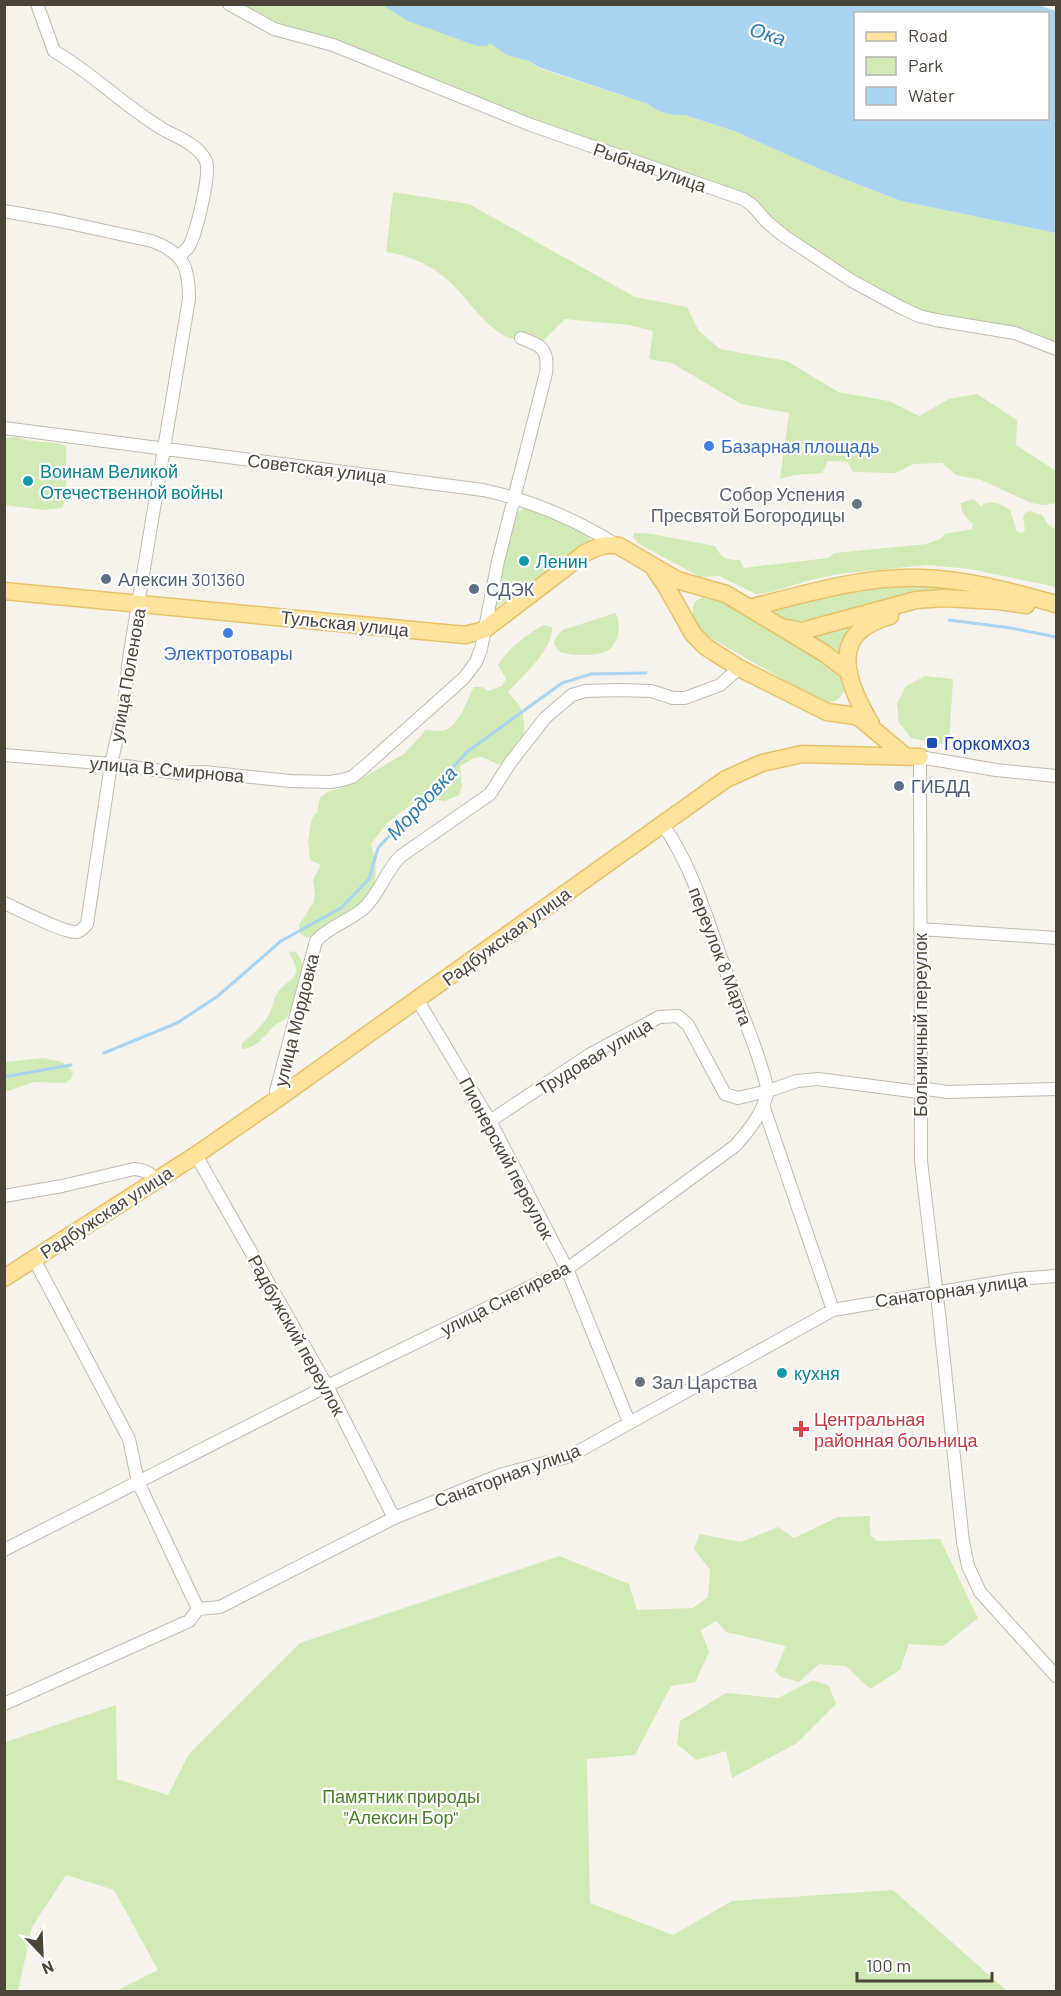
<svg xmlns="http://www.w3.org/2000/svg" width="1061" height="1996" font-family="Barlow,sans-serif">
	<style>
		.green { fill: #d2eab5 }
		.water { fill: #a9d4f2; fill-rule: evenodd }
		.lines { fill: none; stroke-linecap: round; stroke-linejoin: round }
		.stream { stroke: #a9d4f2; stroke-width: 3 }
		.minor-casing { stroke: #c2bbae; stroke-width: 14 }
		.major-casing { stroke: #e6c16a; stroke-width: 19 }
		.minor { stroke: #fff; stroke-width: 12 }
		.major { stroke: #ffe39c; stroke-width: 16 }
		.shop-dot { fill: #3f7fe0; stroke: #fff; stroke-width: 2 }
		.culture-dot { fill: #0f9aa8; stroke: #fff; stroke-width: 2 }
		.worship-dot { fill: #6b7280; stroke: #fff; stroke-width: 2 }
		.service-dot { fill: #5c6f8a; stroke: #fff; stroke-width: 2 }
		.transit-dot { fill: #1a4fb4; stroke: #fff; stroke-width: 2 }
		.health-dot { fill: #e0444e; stroke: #fff; stroke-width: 2 }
		.labels { text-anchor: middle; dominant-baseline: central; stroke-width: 4.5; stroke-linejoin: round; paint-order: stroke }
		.street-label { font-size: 18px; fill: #4b4439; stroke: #fff }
		.shop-label { font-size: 18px; fill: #366cbe; stroke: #fff; text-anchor: start }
		.culture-label { font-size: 18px; fill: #0d838f; stroke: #fff; text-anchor: start }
		.worship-label { font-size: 18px; fill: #5b616d; stroke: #fff; text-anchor: end }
		.service-label { font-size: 18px; fill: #4e5e75; stroke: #fff; text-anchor: start }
		.transit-label { font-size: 18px; fill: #164399; stroke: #fff; text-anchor: start }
		.health-label { font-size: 18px; fill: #be3a42; stroke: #fff; text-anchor: start }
		.park-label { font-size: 18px; fill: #4a7f2a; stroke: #fff }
		.water-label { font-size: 20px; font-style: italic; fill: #2e7ab2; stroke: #fff }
	</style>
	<rect width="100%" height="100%" fill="#f6f3ec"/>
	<path class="green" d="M224,5H382L408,21L490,42L507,55L529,61L538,68L648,104C656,112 673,116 685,115L734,131L829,173L901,201L1056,233V352L1016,337L918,319L751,207Z
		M393,192L469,204L635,297L687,307L699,331L720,349L787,361L838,392L889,401L919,416L949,399L977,394L1017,420L1016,445L1056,471V503L1044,505L1031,503L981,480L956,475L942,463L913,464L896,473L853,472L848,462L828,461L822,473L794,475L780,479L789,413L741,404L672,363L649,359L653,331L629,325L565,319L537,347C525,343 508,339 498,332C478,317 466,297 449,281C431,265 409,255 386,252Z
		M17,437C33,444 54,440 66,446V499L62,508L44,510L5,505V438Z
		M973,499L981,506C992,499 1000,504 1010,510L1017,532L1022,533L1025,530L1023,517L1025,513L1030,511L1042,515L1048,524L1053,528L1056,527V587L970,569L927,565L838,574L810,580L771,592L756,594L719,576L700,577L639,544L633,537L634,533L652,534L715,546C721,558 727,560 740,560L744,568L828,558L835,553L927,544L942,538L945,534L972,529L973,524C967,517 960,513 961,503Z
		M523,509H530L588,534L591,542L587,547L495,608L511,519L515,513Z
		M904,582L985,591L811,624H792L768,611L843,591Z
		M713,595L839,669L846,687C841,698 836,704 823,702L700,632C690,614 687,597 713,595Z
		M615,613C622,624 619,644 607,651C598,656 573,656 564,653C558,652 556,647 554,643L557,636L563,630Z
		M865,617L843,654L812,635Z
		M544,625L552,627C553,650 523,675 508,692C511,697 517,701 520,707C530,729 522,755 500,765L482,757L474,758L460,766L462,786L459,795L445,801L429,799L416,801L387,823L371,844C389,904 351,911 308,938L300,934L299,925L313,903L315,895L313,880L321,865L310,860L308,841L312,818L317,812L320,798L327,792L350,785L404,754L426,730C432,730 440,732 445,730C460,725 467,699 474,687H482L488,691L502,686L506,679L498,665C505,651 530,632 544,625Z
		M925,676L953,679L949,744H939L911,738L899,723L897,704L906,686Z
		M294,951C313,965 298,1001 287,1017C283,1022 276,1023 272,1028C264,1037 255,1049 242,1049V1043C253,1034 263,1025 270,1013C273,1007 273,1000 276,995C288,976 306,981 289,953Z
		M43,1058L62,1062L73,1072L71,1079L65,1083L34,1082L5,1092V1062Z
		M870,1516V1535L877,1541L940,1539L978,1618L943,1646L909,1644L900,1670L870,1689L846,1666L819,1664L799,1682L781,1677L775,1671L786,1646L726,1632L716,1621L701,1630L700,1628L709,1652L695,1682L671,1686L635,1755L587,1759L590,1903L673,1935L732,1901L893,1890L1007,1991H116L158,1970L114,1890L66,1875L32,1927L18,1991H5V1742L116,1705L117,1779L168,1795L189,1754L300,1643L559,1556L629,1584L637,1610L693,1608L708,1597L710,1570L694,1549L700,1534L741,1542L778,1527L794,1538L838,1517Z
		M813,1680L829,1686L836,1704L797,1743L732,1778L726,1751L696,1760L677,1744L680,1721L726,1693L778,1698Z"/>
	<path class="water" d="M382,5H1038L1056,11V233L901,201L829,173L734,131L685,115C673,116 656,112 648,104L538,67L529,61L507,55L490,43L488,46H477L408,21ZM856,14H1048V118H856Z"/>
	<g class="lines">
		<path class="stream" d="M949,620L1011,628L1056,637
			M104,1053L177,1023L218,996L281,941L341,908L369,879L378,848L467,752L562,683L591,674L646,673
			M4,1077L71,1065"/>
		<defs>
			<path id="minor" d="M37,4L54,51C94,74 126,108 166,131C180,138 199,146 206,161C211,174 196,234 189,246C187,250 182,253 179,256
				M229,4L274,29L333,45L531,125L743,199L752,205L767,222L784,236L852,281L902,308L919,316L936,320L1015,333L1056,349
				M4,211L55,220L152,241C184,253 189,267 189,299L129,658L124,707L111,764L87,924C84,927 81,932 76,932C64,933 18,909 4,903
				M4,428L483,490C530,500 577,520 618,546
				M4,755L111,764L178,773L204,772L290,781L330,782L342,780L352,777L362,769L464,678L476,662L481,649L498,561L546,373C549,349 542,346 521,338
				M1056,776L996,770L920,757L921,1161L939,1313L963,1542L968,1566L980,1592L1056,1676
				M920,929L1056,938
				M417,999L490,1121L567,1269L629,1422
				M280,1097L276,1091L316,941C328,927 349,921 363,909C380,894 385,871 401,856L490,794L510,763L545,718L572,695L585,691L619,690L651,691L673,698H685L720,685L739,668
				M764,1108L833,1310
				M490,1121L589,1055L659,1017L678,1016L688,1025L725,1094L738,1098L768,1091C758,1049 740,1010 725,969C707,920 693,867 663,825
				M196,1155L327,1386L394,1518
				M4,1196L62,1186L134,1169C145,1170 150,1172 156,1181
				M34,1259L129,1439L138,1482L198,1609
				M4,1550L327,1386L567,1269L735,1146C751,1128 762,1114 768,1091L797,1081L818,1079L919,1092L927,1089L947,1092L1056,1089
				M4,1704L189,1621L198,1609L220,1607L394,1518L500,1475L570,1456L833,1310L1017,1279L1056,1276"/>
			<path id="major" d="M655,570L666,586L693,634L706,647L739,668L827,712L855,716L861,719L905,756
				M4,591L465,635L484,630L585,553C597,547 606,543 619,546L677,580L726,594L824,653L849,672
				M749,608C805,594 863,576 921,578C967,579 1012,592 1056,604
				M787,628L802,631L916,600L943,598L999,601L1026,605
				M871,724C856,699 832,653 861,630C869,623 880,619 890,616
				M4,1278L196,1155L280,1097L726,779L762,763L802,754L920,757"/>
		</defs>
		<use href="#minor" class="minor-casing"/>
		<use href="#major" class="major-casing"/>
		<use href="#minor" class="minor"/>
		<use href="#major" class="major"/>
	</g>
	<g class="shop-dot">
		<circle cx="709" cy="446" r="6"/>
		<circle cx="228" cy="633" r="6"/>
	</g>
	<g class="culture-dot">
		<circle cx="28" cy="481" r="6"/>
		<circle cx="524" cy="561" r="6"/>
		<circle cx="782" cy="1373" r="6"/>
	</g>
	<g class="worship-dot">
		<circle cx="857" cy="504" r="6"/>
		<circle cx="640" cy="1382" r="6"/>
	</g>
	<g class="service-dot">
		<circle cx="106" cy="579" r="6"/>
		<circle cx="474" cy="589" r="6"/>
		<circle cx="899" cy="786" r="6"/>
	</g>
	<rect class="transit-dot" x="926" y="737" width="12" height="12" rx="3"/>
	<path class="health-dot" d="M798 1420h6v6h6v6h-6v6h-6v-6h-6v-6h6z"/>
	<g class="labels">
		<g class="street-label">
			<text transform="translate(650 167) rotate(19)">Рыбная улица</text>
			<text transform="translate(317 468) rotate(7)">Советская улица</text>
			<text transform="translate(345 623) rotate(6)">Тульская улица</text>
			<text transform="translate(127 675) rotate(-80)">улица Поленова</text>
			<text transform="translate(167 769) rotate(5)">улица В.Смирнова</text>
			<text transform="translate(506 936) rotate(-36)">Радбужская улица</text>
			<text transform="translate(721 956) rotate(69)">переулок 8 Марта</text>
			<text transform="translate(296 1020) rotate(-76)">улица Мордовка</text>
			<text transform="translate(920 1025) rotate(-90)">Больничный переулок</text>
			<text transform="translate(594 1056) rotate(-31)">Трудовая улица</text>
			<text transform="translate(507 1158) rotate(62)">Пионерский переулок</text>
			<text transform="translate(106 1212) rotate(-33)">Радбужская улица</text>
			<text transform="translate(951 1290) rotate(-8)">Санаторная улица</text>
			<text transform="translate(505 1298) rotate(-27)">улица Снегирева</text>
			<text transform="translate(297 1335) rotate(61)">Радбужский переулок</text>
			<text transform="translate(507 1475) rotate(-20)">Санаторная улица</text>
		</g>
		<g class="shop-label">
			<text x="721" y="446">Базарная площадь</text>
			<text x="228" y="653" text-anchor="middle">Электротовары</text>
		</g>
		<g class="culture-label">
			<text x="40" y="471">Воинам Великой<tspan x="40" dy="21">Отечественной войны</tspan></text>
			<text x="536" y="561">Ленин</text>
			<text x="794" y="1373">кухня</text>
		</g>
		<g class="worship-label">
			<text x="845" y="494">Собор Успения<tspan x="845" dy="21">Пресвятой Богородицы</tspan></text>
			<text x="652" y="1382" text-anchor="start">Зал Царства</text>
		</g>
		<g class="service-label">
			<text x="118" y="579">Алексин 301360</text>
			<text x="486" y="589">СДЭК</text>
			<text x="911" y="786">ГИБДД</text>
		</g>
		<g class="transit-label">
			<text x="944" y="743">Горкомхоз</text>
		</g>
		<g class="health-label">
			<text x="814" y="1419">Центральная<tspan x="814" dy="21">районная больница</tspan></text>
		</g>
		<g class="park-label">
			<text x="401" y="1796">Памятник природы<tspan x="401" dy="21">"Алексин Бор"</tspan></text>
		</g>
		<g class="water-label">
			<text transform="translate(768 33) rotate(18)">Ока</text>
			<text transform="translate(421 802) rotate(-47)">Мордовка</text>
		</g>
	</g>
	<rect width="1061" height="1996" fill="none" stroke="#4b4439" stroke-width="12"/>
	<rect x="854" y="12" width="195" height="108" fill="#ffffff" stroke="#b7b4b0" stroke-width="1.5"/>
	<rect x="866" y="32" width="30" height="9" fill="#ffe39c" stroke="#b7b4b0" stroke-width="1.5"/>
	<text x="908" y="42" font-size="18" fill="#4b4439">Road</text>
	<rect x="866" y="57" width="30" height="18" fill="#d2eab5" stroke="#b7b4b0" stroke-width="1.5"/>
	<text x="908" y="72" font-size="18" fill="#4b4439">Park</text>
	<rect x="866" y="87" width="30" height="18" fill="#a9d4f2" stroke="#b7b4b0" stroke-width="1.5"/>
	<text x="908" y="102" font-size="18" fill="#4b4439">Water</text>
	<g transform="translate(42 1954) rotate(157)" stroke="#ffffff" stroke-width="4.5" paint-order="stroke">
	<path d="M0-4.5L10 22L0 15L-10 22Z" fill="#4b4439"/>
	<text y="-9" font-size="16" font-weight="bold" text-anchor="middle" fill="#4b4439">N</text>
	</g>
	<path d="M857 1972v9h135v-9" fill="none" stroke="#4b4439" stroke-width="3"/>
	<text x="866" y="1972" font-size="18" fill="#4b4439" stroke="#ffffff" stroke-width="4.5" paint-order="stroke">100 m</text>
</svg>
